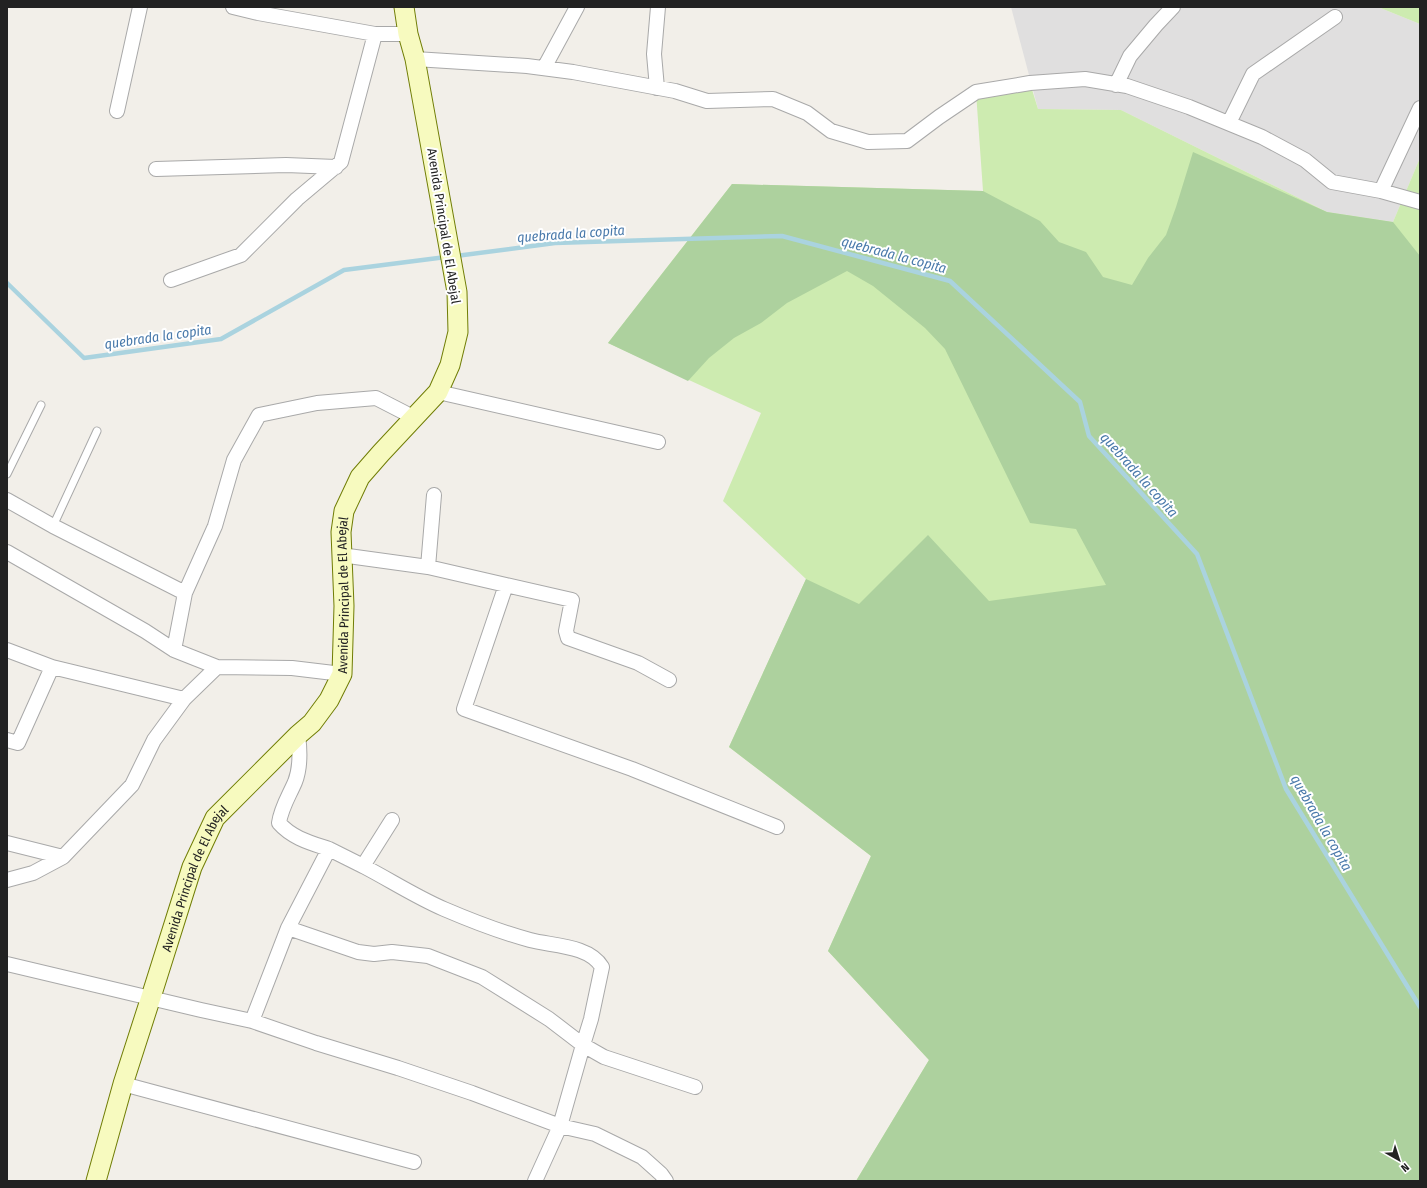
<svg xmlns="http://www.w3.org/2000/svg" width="1427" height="1188" font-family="'Fira Sans Condensed',sans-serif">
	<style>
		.residential { fill: #e0dfdf }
		.grass { fill: #cdebb0 }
		.forest { fill: #add19e }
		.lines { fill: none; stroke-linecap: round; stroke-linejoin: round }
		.stream { stroke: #aad3df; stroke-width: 4.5 }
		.service-casing { stroke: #a9a9a9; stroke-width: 9 }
		.minor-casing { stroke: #a9a9a9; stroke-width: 16 }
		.secondary-casing { stroke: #707d05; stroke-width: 21 }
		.service { stroke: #fff; stroke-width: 7 }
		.minor { stroke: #fff; stroke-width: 14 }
		.secondary { stroke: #f7fabf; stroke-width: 19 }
		.labels { text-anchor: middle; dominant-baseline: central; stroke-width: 4; stroke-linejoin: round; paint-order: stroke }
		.street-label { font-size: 13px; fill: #222; stroke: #fff }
		.water-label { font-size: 14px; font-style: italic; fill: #4a7aab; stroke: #fff }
	</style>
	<rect width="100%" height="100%" fill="#f2efe9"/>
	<path class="residential" d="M1011,7H1378L1420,24V158L1393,222L1327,212L1121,110L1038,109Z"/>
	<path class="grass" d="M1378,7H1420V24Z
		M1030,83L1038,109L1121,110L1327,212L1393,222L1420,158V1181H856L929,1060L828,951L871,856L729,747L806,579L723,501L761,413L608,343L732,184L983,191L976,92Z"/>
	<path class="forest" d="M1193,152L1327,212L1393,222L1420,256V846L1419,853L1420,866V1181H856L929,1060L828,951L871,856L729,747L806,579L859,604L928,535L989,601L1106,585L1076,529L1030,523L945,349L925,328L873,286L847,271L787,303L761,323L734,338L709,358L688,381L608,343L732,184L983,191L1040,221L1059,242L1086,252L1103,277L1132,285L1148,258L1166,235L1176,207Z"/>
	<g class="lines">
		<path class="stream" d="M456,256L555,243L782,236L950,281L1080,402L1089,436L1197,554L1286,789L1420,1007
			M7,283L84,358L221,339L344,270L446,257"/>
		<defs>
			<path id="service" d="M7,474L41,405
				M53,526L97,431"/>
			<path id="minor" d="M233,7L258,13L375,34H408
				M415,59L527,66L573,72L675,91L707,101L773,99L807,113L831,131L868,142L907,141L939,117L976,92L1030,83L1085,79L1127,86L1189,107L1262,137L1305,160L1332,182L1381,191L1420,202
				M544,68L577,7
				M1116,85L1130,56L1156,25L1173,7
				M657,88L654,54L658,7
				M117,111L140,7
				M1229,123L1253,74L1335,17
				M156,169L286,165L336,167
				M1381,191L1420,108
				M171,280L241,255L297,199L341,162L375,34
				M438,392L658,442
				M7,500L53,526L185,593
				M7,552L145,631L174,650L217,667
				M341,555L428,567L506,585L464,709L632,769L777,827
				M428,567L434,495
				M506,585L572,600L566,631L568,638L638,663L669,680
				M7,650L52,667L184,699
				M174,650L185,593L215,526L234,460L259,415L317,403L376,398L415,418
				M298,735C300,750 301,767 295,782C289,796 281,808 279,823C292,838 311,843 329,849
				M7,740L18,743L52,667
				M7,843L63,857
				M363,866C390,880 416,897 444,909C472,921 500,932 530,940C552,946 589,945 602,967L591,1019L583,1045L604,1057L695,1087
				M7,880L33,873L63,857L132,785L154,740L184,699L217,667L292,668L342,674
				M288,928L358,952L374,954L392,952L428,956L482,977L549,1019L583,1045L560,1126L535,1181
				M7,964L201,1010L252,1021L316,1043L398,1068L472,1093L560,1126L595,1134L642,1157L661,1174L666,1181
				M252,1021L288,928L329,849L363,866L392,820
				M123,1084L414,1162"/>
			<g id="secondary">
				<path id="s1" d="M96,1181L123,1084L151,997L192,867L215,818L298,735L312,723L329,700L342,674L344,606L341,532L344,511L360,477L381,453L438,392L450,365L458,332L457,292L415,59L408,34L404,7"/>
			</g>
		</defs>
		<use href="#service" class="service-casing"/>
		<use href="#minor" class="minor-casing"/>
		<use href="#secondary" class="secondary-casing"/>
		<use href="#service" class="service"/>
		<use href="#minor" class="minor"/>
		<use href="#secondary" class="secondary"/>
	</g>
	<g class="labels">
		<g class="street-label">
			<text transform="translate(444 226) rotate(81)">Avenida Principal de El Abejal</text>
			<text stroke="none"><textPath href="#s1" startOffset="655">Avenida Principal de El Abejal</textPath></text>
			<text stroke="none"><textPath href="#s1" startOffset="319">Avenida Principal de El Abejal</textPath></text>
		</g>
		<g class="water-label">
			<text transform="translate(571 234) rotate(-4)">quebrada la copita</text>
			<text transform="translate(894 255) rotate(15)">quebrada la copita</text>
			<text transform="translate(158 337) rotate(-8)">quebrada la copita</text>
			<text transform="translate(1139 475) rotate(48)">quebrada la copita</text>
			<text transform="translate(1321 823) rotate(60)">quebrada la copita</text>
		</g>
	</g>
	<rect width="1427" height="1188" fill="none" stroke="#222222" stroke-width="16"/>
	<g transform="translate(1399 1160) rotate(141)" stroke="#ffffff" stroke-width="3" paint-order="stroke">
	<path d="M0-3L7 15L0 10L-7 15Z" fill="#222222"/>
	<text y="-6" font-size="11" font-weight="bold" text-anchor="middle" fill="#222222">N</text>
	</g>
</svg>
